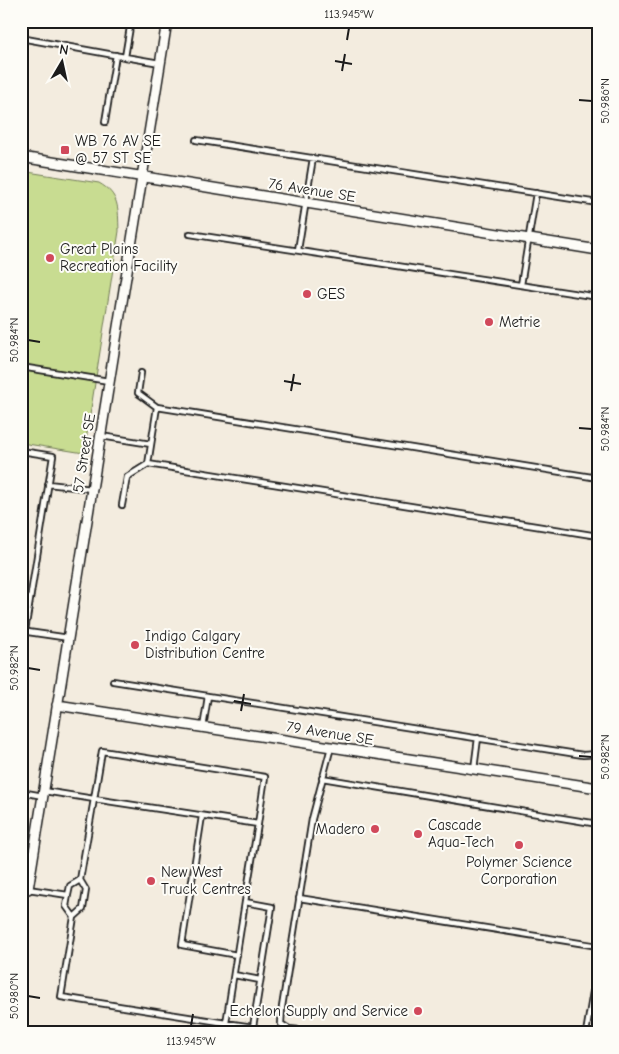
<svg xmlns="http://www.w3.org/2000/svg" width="619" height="1054" font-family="'Comic Neue',sans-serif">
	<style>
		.green { fill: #c8dc91; stroke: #727c56 }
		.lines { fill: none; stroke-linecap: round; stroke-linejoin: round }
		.lane-casing { stroke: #1c1c1c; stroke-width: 8 }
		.street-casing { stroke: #1c1c1c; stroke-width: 12 }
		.lane { stroke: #fdfcf7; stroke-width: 4.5 }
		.street { stroke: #fdfcf7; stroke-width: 9 }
		.ticks { fill: none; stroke: #1c1c1c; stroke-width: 2 }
		.poi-dot { fill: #d1495b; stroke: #fdfcf7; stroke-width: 2 }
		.labels { text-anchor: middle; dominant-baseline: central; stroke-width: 4; stroke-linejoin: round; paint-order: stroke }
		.poi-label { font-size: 15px; fill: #1c1c1c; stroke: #fdfcf7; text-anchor: start }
		.street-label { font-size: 15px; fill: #1c1c1c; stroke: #fdfcf7 }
		.neatline { fill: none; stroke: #1c1c1c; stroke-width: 2 }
		.ticks-label { font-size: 12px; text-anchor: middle; fill: #1c1c1c }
	</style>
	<rect width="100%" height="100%" fill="#f3ecdf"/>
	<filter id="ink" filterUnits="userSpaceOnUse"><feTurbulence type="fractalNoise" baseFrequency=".02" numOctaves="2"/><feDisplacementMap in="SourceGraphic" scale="10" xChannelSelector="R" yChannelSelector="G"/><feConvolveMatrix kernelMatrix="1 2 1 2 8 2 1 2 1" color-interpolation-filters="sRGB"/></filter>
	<g filter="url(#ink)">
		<path class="green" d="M21,171L99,183C120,195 118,208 119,231L84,453L21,443Z"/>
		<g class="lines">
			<defs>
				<path id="lane" d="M131,21L125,57L160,63
					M21,40L26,39L125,57
					M105,122L116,55
					M196,140L598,203
					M190,234L598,297
					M298,250L313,158
					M521,285L536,193
					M21,367L109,381
					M141,373L138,393L157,407
					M101,436L151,444
					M21,451L53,456L21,656
					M598,478L157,407L148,464L598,536
					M48,484L92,489
					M122,505L127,477L148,464
					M21,631L69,638
					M113,681L583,755L598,754
					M203,728L208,696
					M102,751L265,777L258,824L94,799Z
					M474,769L478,738
					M322,778L598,824
					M44,791L94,799L80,880
					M21,792L43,796
					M202,816L182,945L237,955
					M28,889L68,895L70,886L80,880L86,890L83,909L74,917L66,906L68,895
					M299,898L598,946
					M245,902L258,824
					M74,917L61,997L226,1023L253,1027L272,907L245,902L226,1023
					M234,975L260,980
					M331,1033L289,1029L281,1024L282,1007L312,819L331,747
					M586,1033L598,962"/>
				<path id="street" d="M21,157L598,250
					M57,705L598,788
					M21,888L28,889L167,21"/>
			</defs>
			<use href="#lane" class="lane-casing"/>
			<use href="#street" class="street-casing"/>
			<use href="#lane" class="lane"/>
			<use href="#street" class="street"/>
		</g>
	</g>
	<path class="ticks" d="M347,40L349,28M335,61L352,64M342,71L345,54M579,100L592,101M28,340L40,342M284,381L301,384M291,391L294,374M579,428L592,429M28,668L40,670M234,701L251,704M241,711L244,694M579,756L592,757M28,996L40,998M191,1026L193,1014"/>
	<g class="poi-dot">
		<rect x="60" y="145" width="10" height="10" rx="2.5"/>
		<circle cx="50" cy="258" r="5"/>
		<circle cx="307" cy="294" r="5"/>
		<circle cx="489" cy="322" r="5"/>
		<circle cx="135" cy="645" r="5"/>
		<circle cx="375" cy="829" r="5"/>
		<circle cx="418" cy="834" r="5"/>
		<circle cx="519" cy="845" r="5"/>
		<circle cx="151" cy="881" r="5"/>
		<circle cx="418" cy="1011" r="5"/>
	</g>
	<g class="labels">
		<g class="poi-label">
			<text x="75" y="141">WB 76 AV SE<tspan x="75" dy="17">@ 57 ST SE</tspan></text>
			<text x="60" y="249">Great Plains<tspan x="60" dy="17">Recreation Facility</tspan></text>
			<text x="317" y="294">GES</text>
			<text x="499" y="322">Metrie</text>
			<text x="145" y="636">Indigo Calgary<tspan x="145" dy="17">Distribution Centre</tspan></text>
			<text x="428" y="825">Cascade<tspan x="428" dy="17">Aqua-Tech</tspan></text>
			<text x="365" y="829" text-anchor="end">Madero</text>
			<text x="519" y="862" text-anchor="middle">Polymer Science<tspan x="519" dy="17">Corporation</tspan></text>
			<text x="161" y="872">New West<tspan x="161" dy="17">Truck Centres</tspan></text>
			<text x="408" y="1011" text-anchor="end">Echelon Supply and Service</text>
		</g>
		<g class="street-label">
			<text transform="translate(312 190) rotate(9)">76 Avenue SE</text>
			<text transform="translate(84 453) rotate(-81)">57 Street SE</text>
			<text transform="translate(330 733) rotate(9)">79 Avenue SE</text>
		</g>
	</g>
	<rect width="619" height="1054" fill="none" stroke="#fdfcf7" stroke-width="55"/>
	<g transform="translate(62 62) rotate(9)" stroke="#fdfcf7" stroke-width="4" paint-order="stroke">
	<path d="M0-4L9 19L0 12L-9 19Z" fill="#1c1c1c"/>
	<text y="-8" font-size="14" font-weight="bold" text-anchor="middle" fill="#1c1c1c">N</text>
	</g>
	<rect x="28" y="28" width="564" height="998" class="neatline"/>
	<g class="ticks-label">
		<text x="349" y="18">113.945°W</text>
		<text transform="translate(605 101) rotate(-90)" y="4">50.986°N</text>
		<text transform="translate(14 340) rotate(-90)" y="4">50.984°N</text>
		<text transform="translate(605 429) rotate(-90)" y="4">50.984°N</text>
		<text transform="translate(14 668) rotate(-90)" y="4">50.982°N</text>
		<text transform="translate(605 757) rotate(-90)" y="4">50.982°N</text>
		<text transform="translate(14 996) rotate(-90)" y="4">50.980°N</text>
		<text x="191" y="1045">113.945°W</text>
	</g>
</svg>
